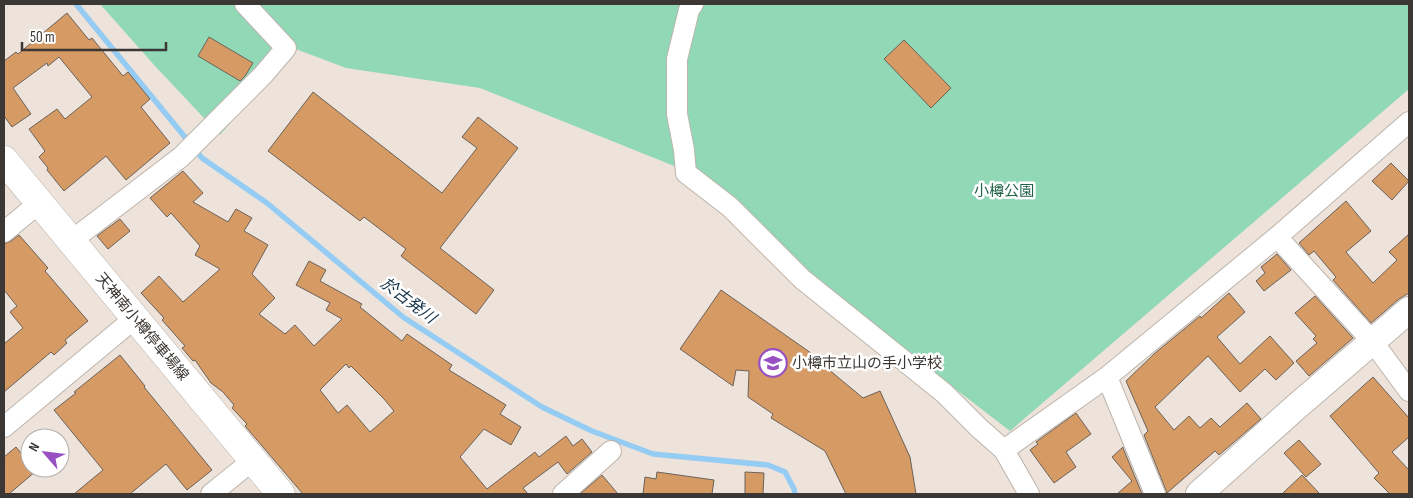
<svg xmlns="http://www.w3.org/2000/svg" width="1413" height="498" font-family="'Sofia Sans Condensed','Noto Sans JP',sans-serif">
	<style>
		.green { fill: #91d8b7 }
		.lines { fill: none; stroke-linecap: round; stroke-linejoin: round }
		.stream { stroke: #95ccf4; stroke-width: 5.5 }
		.building { fill: #d69a64; stroke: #6b625b; fill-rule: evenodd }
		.minor-casing { stroke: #bdb4ac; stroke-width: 22 }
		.tertiary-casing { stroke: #bdb4ac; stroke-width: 28 }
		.secondary-casing { stroke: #bdb4ac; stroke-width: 29 }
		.minor { stroke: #fff; stroke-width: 20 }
		.tertiary { stroke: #fff; stroke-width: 26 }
		.secondary { stroke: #fff; stroke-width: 28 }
		.labels { text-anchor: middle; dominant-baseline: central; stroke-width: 5; stroke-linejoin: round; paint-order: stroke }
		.park-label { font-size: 15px; fill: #216249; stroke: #fff }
		.street-label { font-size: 15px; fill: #3b3734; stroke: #fff }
		.poi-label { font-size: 15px; fill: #3b3734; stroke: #fff; text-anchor: start }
		.water-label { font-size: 16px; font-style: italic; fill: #113045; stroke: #fff }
	</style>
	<rect width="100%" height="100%" fill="#ede3da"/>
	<path class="green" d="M100,4H1409V89L1010,431L836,297L709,180L480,88L346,68L293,48L220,135L155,66Z"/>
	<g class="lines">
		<path class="stream" d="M76,4L202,158L267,203L403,317L542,407L592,431L653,454L768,465L785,472L794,489L795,494"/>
	</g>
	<path class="building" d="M67,13L89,40L92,38L123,76L128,72L150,99L141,107L170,143L126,180L106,156L64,191L47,170L48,168L39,157L45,151L29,129L57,109L65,119L92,97L59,57L48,66L47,63L13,88L31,114L12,127L4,116V61L16,52L18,54Z
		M209,37L253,63L245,76L240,81L198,56Z
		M904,40L951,88L931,108L884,59Z
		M313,92L442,193L477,148L462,137L478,117L518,148L440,248L494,290L476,314L401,256L406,249L364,217L360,221L268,151Z
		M1391,163L1409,181L1392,200L1372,181Z
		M183,171L203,193L193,202L228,222L236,209L252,218L244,231L268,245L252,274L275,298L259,314L285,334L295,325L314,346L342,319L326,310L330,303L296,285L309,261L326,270L320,281L362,304L360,307L402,341L407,334L452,365L449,370L506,405L500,414L521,427L511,445L484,429L460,457L487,489L535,452L539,457L566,436L573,446L582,439L592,452L567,474L558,462L523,488L528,494H303L245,426L247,424L232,408L234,405L223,392L211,383L195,360L193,361L182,348L185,346L162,320L164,318L141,293L159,276L183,302L220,269L195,255L200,246L171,213L167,217L150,198ZM346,364L349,368L351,366L384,399L394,411L370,432L347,405L338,413L320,390Z
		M1346,201L1371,231L1346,252L1373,283L1397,260L1389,252L1409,234V293L1399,299L1371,323L1333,280L1336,277L1314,251L1309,255L1299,243Z
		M120,219L130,231L108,249L97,236Z
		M19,235L48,268L45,271L88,321L65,340L67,343L54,355L51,352L4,392V344L23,328L10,312L17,306L4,290V244L11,241Z
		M1277,254L1291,270L1264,291L1256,281L1265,273L1261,267Z
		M721,290L811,353L810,354L863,398L880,391L910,457L916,494H846L825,451L771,418L773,414L748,397L749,371L736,370L733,386L680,349Z
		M1229,293L1245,312L1217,337L1240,364L1270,336L1294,363L1276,380L1265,369L1240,392L1208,356L1155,407L1174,430L1189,416L1200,428L1211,418L1220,427L1247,403L1261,419L1219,455L1215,451L1167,493L1144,435L1148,431L1126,381L1154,354L1200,316L1201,318Z
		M1315,296L1353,338L1309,376L1296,361L1317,343L1313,339L1316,336L1295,313Z
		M120,355L145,386L144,387L212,470L187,490L166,464L130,494H74L103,470L54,410L76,393L74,392Z
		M1373,377L1409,418V437L1392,452L1409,470V494H1390L1374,478L1379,473L1330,416Z
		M1076,413L1091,434L1066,452L1076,467L1054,483L1030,450L1038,444L1036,442Z
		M1299,440L1321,464L1306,477L1284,453Z
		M16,447L30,464V468H33L36,471L9,494H4V457Z
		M1123,447V448L1142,494H1117L1132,481L1112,457Z
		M657,472L714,480L712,494H643L645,477L656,479Z
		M745,472L764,473L763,494H745Z
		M602,475L618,494H582L581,493Z
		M1302,475L1320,494H1282Z"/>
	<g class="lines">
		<defs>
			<path id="minor" d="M693,4L689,10L677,59V114L684,150L686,173L730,207L802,279L944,393L978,427L1004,450L1029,494
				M4,232L39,203
				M1277,237L1373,342L1409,391
				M71,241L181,157L263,75L286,48L245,4
				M1107,377L1155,494
				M4,427L135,318
				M1004,450L1107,377L1277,237L1409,122
				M211,494L253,460
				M563,494L611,451"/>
			<path id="tertiary" d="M1199,494L1296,407L1409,310"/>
			<path id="secondary" d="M4,160L281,494"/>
		</defs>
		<use href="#minor" class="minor-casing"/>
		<use href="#tertiary" class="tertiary-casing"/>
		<use href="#secondary" class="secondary-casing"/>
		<use href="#minor" class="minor"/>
		<use href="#tertiary" class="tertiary"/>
		<use href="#secondary" class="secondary"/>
	</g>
	<defs>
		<symbol id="school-ring" viewBox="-11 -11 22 22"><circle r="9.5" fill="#fff" stroke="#9950c3" stroke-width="1.5"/><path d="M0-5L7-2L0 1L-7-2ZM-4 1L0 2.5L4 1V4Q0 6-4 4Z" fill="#9950c3"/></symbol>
	</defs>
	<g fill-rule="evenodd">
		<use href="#school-ring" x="757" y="347" width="32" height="32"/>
	</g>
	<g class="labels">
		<g class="park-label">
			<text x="1004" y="191">小樽公園</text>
		</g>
		<g class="street-label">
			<text transform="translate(142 327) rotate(50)">天神南小樽停車場線</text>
		</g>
		<g class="poi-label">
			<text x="792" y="363">小樽市立山の手小学校</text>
		</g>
		<g class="water-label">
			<text transform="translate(408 301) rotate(37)">於古発川</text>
		</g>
	</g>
	<rect width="1413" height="498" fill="none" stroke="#3b3734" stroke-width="10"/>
	<g transform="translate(45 453) rotate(298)"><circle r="24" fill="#ffffff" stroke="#b1afae"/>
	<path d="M0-4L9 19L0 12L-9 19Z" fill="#9950c3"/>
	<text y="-8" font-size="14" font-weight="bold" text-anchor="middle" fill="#3b3734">N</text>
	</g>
	<path d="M22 42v8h144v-8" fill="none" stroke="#3b3734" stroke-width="2.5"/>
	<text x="30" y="42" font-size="15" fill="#3b3734" stroke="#ffffff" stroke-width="4" paint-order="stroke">50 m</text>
</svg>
